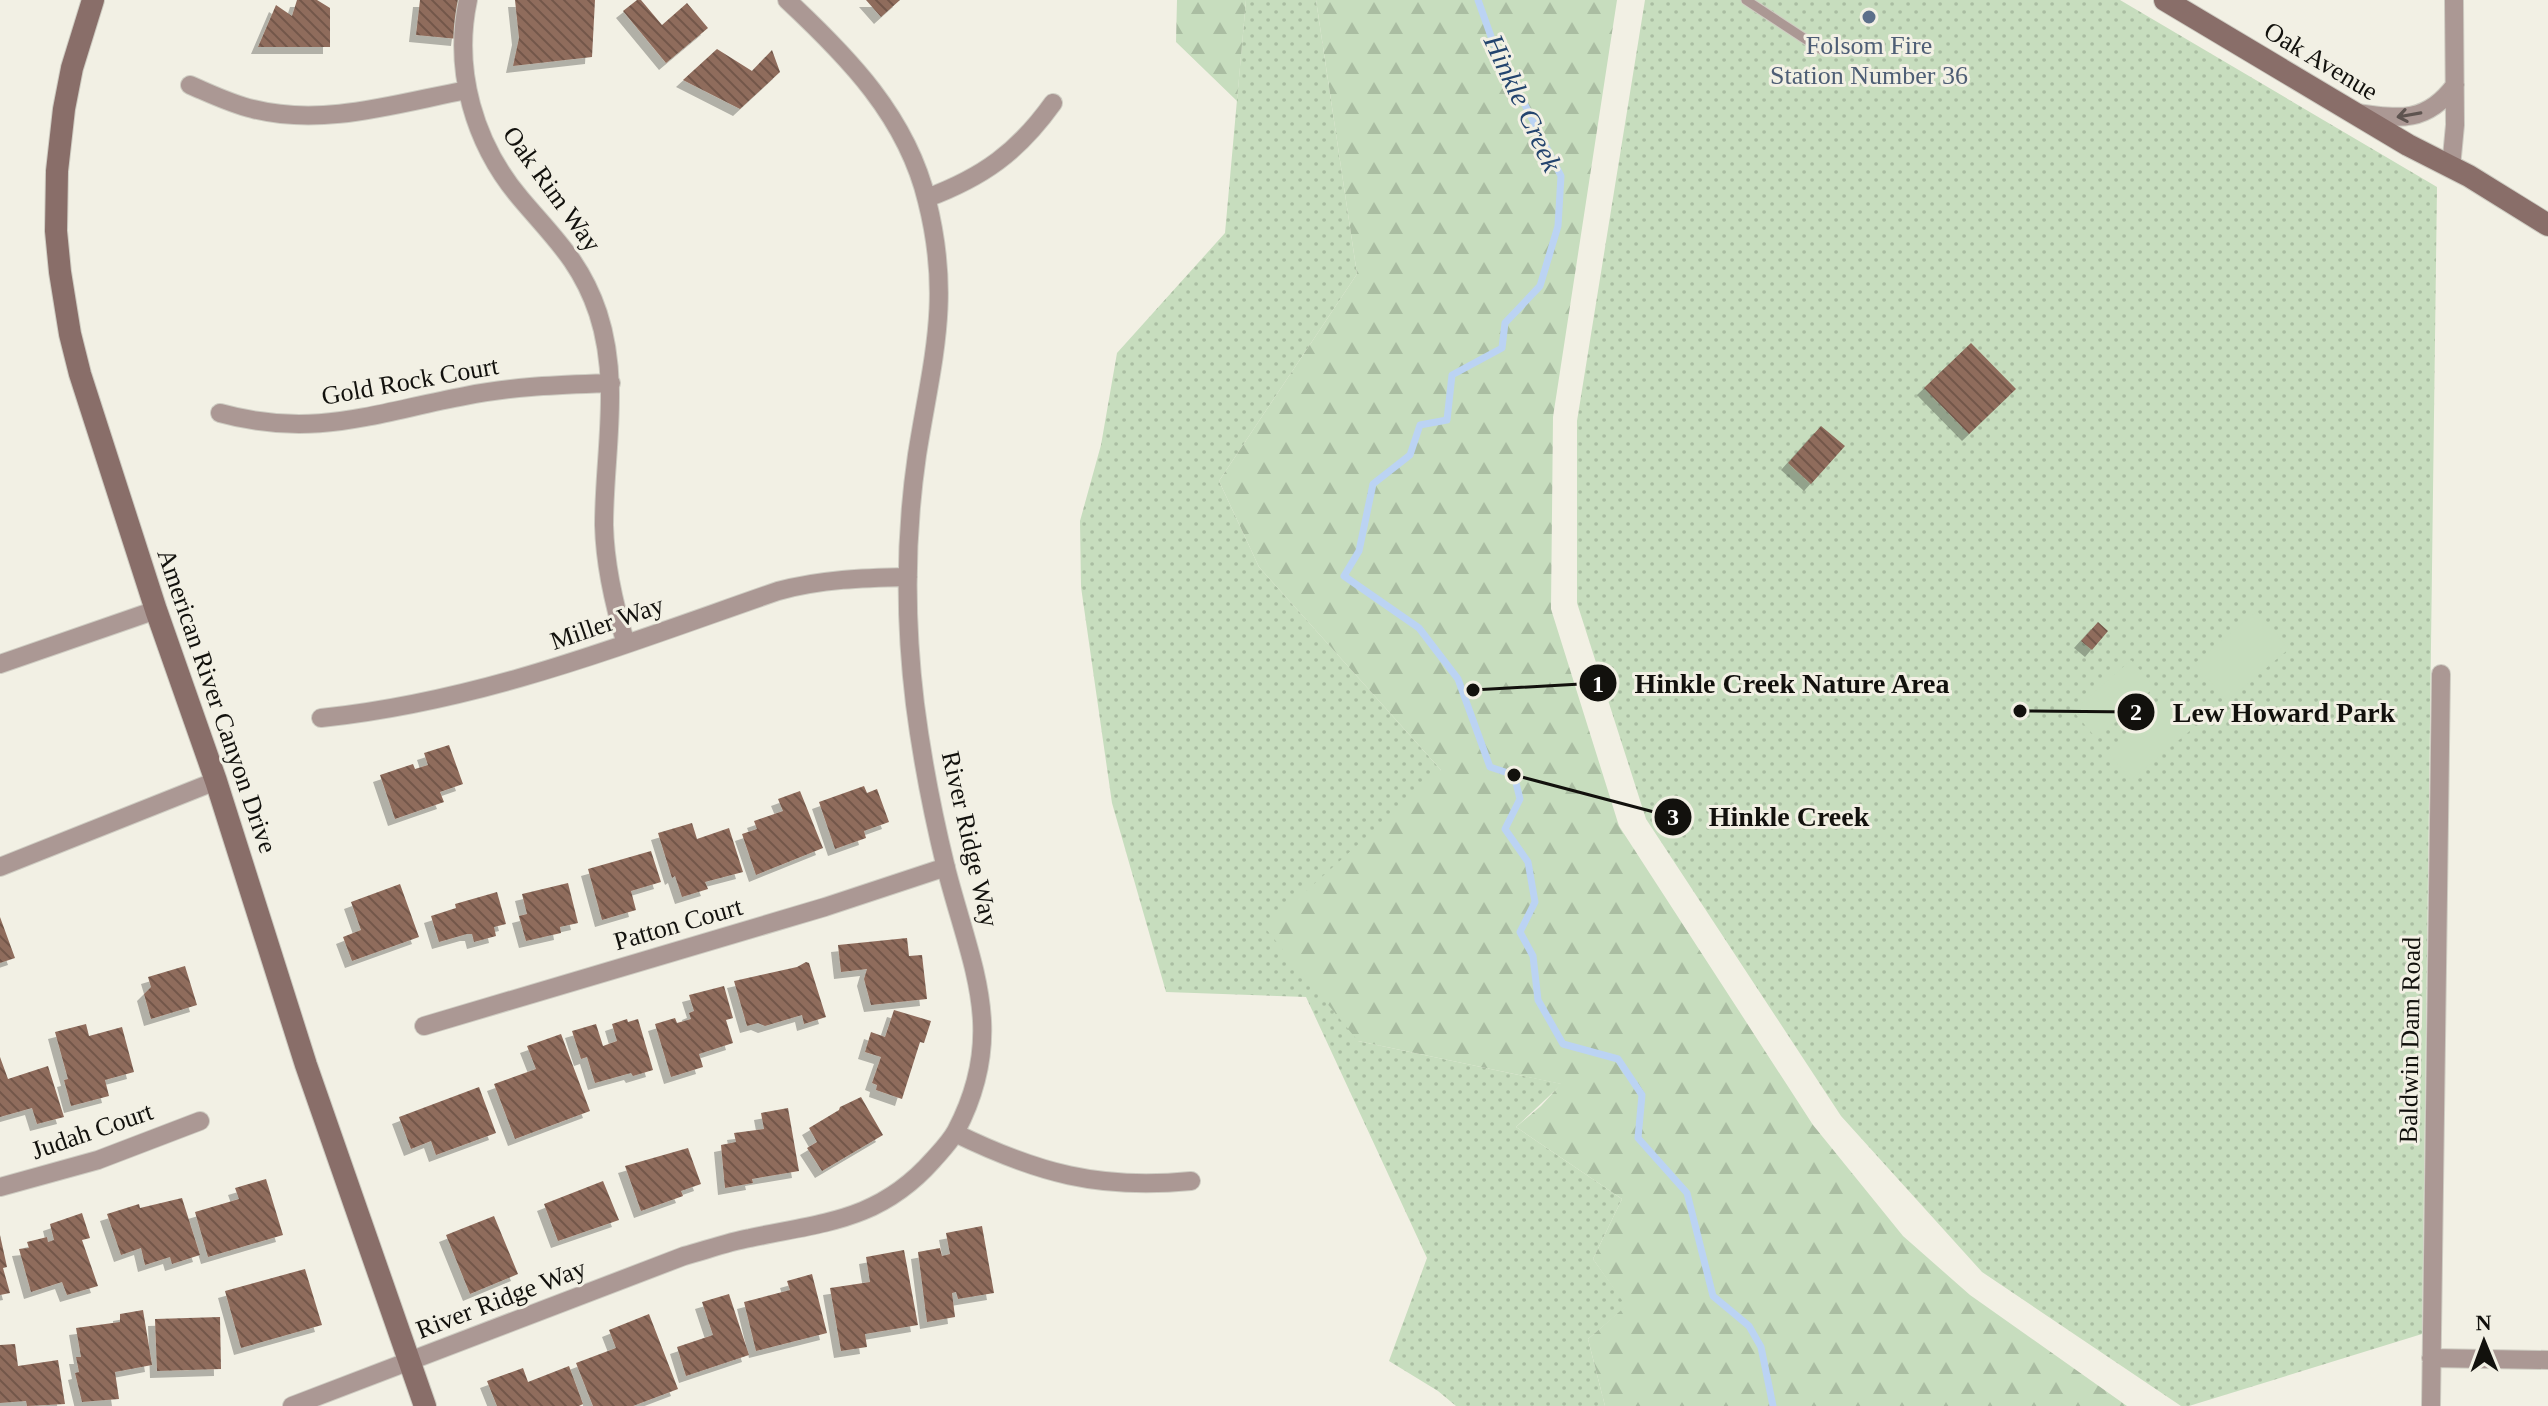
<svg xmlns="http://www.w3.org/2000/svg" width="2548" height="1406" font-family="Georgia,serif">
	<style>
		.grass { fill: url(#grass-dots) }
		.forest { fill: url(#forest-firs) }
		.garden { fill: #c7ddbe }
		.lines { fill: none; stroke-linecap: round; stroke-linejoin: round }
		.stream { stroke: #bbd3f3; stroke-width: 7 }
		.building { fill: url(#building-back-hatch); filter: url(#shadow) }
		.service-casing { stroke: #ceccc2; stroke-width: 11 }
		.minor-casing { stroke: #ceccc2; stroke-width: 20 }
		.secondary-casing { stroke: #ceccc2; stroke-width: 24 }
		.service { stroke: #ab9894; stroke-width: 9 }
		.minor { stroke: #ab9894; stroke-width: 18 }
		.secondary { stroke: #896e69; stroke-width: 22 }
		.oneway { stroke: #5e5450 }
		.service-dot { fill: #5c6f8a; stroke: #f2f0e4; stroke-width: 3 }
		.labels { text-anchor: middle; dominant-baseline: central; stroke-width: 6; stroke-linejoin: round; paint-order: stroke }
		.service-label { font-size: 26px; fill: #4e5e75; stroke: #f2f0e4 }
		.street-label { font-size: 26px; fill: #12110d; stroke: #f2f0e4 }
		.water-label { font-size: 28px; font-style: italic; fill: #23446e; stroke: #f2f0e4 }
		.leader { fill: none; stroke: #12110d; stroke-width: 3 }
		.callout-dot { fill: #12110d; stroke: #f2f0e4; stroke-width: 3 }
		.mark-label { font-size: 24px; text-anchor: middle; font-weight: bold; fill: #fff }
		.callout-label { font-size: 28px; text-anchor: middle; font-weight: bold; fill: #12110d; stroke: #f2f0e4; stroke-width: 6; stroke-linejoin: round; paint-order: stroke }
	</style>
	<defs>
		<pattern id="grass-dots" width="8" height="8" patternUnits="userSpaceOnUse" patternTransform="scale(2)"><rect width="8" height="8" fill="#c7ddbe"/><path d="M2 2h.1M6 6h.1" fill="none" stroke="#aabda2" stroke-width="1.8" stroke-linecap="round"/></pattern>
		<pattern id="forest-firs" width="22" height="20" patternUnits="userSpaceOnUse" patternTransform="scale(2)"><rect width="22" height="20" fill="#c7ddbe"/><path d="M5 1l3.5 6h-7zM16 11l3.5 6h-7z" fill="#aabda2"/></pattern>
		<pattern id="building-back-hatch" width="6" height="6" patternUnits="userSpaceOnUse" patternTransform="scale(2)"><rect width="6" height="6" fill="#8f6c5c"/><path d="M-1 5l2 2M0 0l6 6M5-1l2 2" fill="none" stroke="#73574a"/></pattern>
		<filter id="shadow"><feDropShadow dx="-7" dy="7" stdDeviation="0" flood-color="#0004"/></filter>
	</defs>
	<rect width="100%" height="100%" fill="#f2f0e4"/>
	<path class="grass" d="M1246,0H1316L1357,274L1219,481L1259,567L1441,770L1358,1041L1562,1084L1516,1127L1622,1199L1593,1259L1627,1306L1588,1339L1605,1406H1456L1438,1391L1389,1361L1427,1258L1306,997L1166,992L1112,803L1081,587L1080,521L1101,445L1117,353L1225,233Z
		M1645,0H2120L2437,187L2422,1334L2189,1406H2181L1982,1272L1841,1116L1646,819L1577,603V421Z"/>
	<path class="forest" d="M1177,0H1246L1237,101L1176,42Z
		M1316,0H1617L1553,417L1551,609L1619,826L1813,1125L1903,1236L1970,1295L2127,1406H1605L1588,1339L1626,1306L1593,1259L1622,1199L1516,1127L1541,1106L1561,1084L1358,1041L1265,928L1441,770L1259,567L1219,481L1357,274Z"/>
	<path class="garden" d="M2257,611L2289,649L2227,701L2195,663Z
		M2131,660L2155,687L2096,738L2073,711Z
		M2166,701L2191,730L2131,780L2107,751Z"/>
	<g class="lines">
		<path class="stream" d="M1478,0L1493,42L1561,176L1558,226L1540,286L1505,323L1502,348L1452,375L1447,420L1420,425L1410,455L1373,484L1359,551L1344,576L1419,628L1458,679L1490,767L1514,775L1520,799L1505,829L1528,862L1535,902L1520,932L1533,956L1538,1000L1563,1044L1618,1059L1642,1095L1638,1138L1687,1193L1713,1296L1749,1326L1761,1347L1773,1406"/>
	</g>
	<path class="building" d="M297,0H317L330,8V47H258L276,5L292,16Z
		M420,0H463L458,39L416,35Z
		M515,0H595L592,57L513,66L519,38Z
		M637,0H641L662,25L687,3L708,28L666,63L623,11Z
		M866,0H900L881,17Z
		M717,49L752,71L772,50L780,72L740,109L683,80Z
		M1971,343L2016,389L1969,434L1924,388Z
		M1821,426L1845,446L1811,484L1788,463Z
		M2098,622L2108,631L2092,650L2081,641Z
		M449,745L463,784L440,792L444,802L395,819L380,775L413,764L415,769L428,765L424,753Z
		M864,786L867,793L877,789L889,822L864,831L866,838L835,849L819,802Z
		M800,791L823,848L756,875L742,834L757,829L754,821L783,811L778,799Z
		M692,823L697,839L729,828L743,872L705,882L708,889L682,897L675,876L672,878L658,833Z
		M651,851L661,882L631,891L636,910L602,920L588,869Z
		M568,883L578,923L560,927L561,933L526,941L519,916L527,914L522,894Z
		M400,884L419,937L352,961L343,937L361,930L351,902Z
		M497,892L506,924L494,927L496,936L474,942L472,934H467L439,942L431,916L456,908L455,904Z
		M0,917L15,958L0,963Z
		M907,938L909,956L922,955L927,999L871,1005L864,979L867,969L841,972L838,945Z
		M806,962L809,963L826,1017L804,1024L802,1015L765,1026L758,1023L747,1026L734,981L797,967Z
		M185,966L197,1005L151,1019L144,994L151,987L148,977Z
		M724,986L733,1018L726,1020L733,1043L699,1054L703,1067L671,1077L655,1024L675,1018L677,1023L691,1019L689,1013L694,1011L689,995Z
		M894,1010L931,1021L924,1043L920,1042L902,1099L876,1090L877,1085L872,1083L881,1057L865,1052L871,1032L885,1037Z
		M627,1019L628,1022L638,1019L653,1070L633,1076L631,1073L595,1083L587,1057L581,1059L572,1031L596,1024L603,1046L617,1041L612,1024Z
		M86,1024L89,1036L122,1027L134,1072L105,1080L109,1096L71,1106L64,1080L68,1079L55,1032Z
		M561,1034L590,1111L515,1139L494,1084L536,1069L527,1046Z
		M0,1057L8,1079L48,1066L64,1117L37,1124L32,1108L0,1117Z
		M479,1087L496,1133L436,1155L431,1141L411,1149L399,1117Z
		M861,1097L883,1135L822,1171L807,1148L817,1142L809,1128L839,1110L840,1107Z
		M788,1108L799,1171L752,1179L753,1183L725,1188L721,1145L736,1142L734,1133L764,1129L761,1113Z
		M688,1148L701,1184L681,1191L683,1196L641,1211L625,1166Z
		M266,1179L283,1235L208,1257L195,1212L239,1199L235,1188Z
		M603,1181L619,1220L558,1241L544,1204Z
		M182,1198L200,1255L172,1264L170,1257L145,1265L141,1248L121,1255L107,1214L139,1204L140,1208Z
		M82,1213L90,1238L82,1240L98,1286L67,1295L62,1282L31,1292L19,1249L29,1248L27,1242L47,1237L48,1242L54,1240L50,1224Z
		M494,1216L518,1274L470,1294L446,1235Z
		M982,1226L994,1293L958,1299L956,1292L952,1293L955,1317L927,1322L918,1252L940,1248L942,1256L950,1254L946,1233Z
		M0,1235L7,1267L3,1268L10,1293L0,1295Z
		M904,1250L918,1325L865,1334L867,1347L841,1351L830,1288L870,1282L866,1257Z
		M305,1269L322,1325L241,1348L225,1291Z
		M812,1274L827,1333L756,1351L744,1302L790,1290L787,1281Z
		M729,1294L749,1355L686,1376L677,1347L713,1335L702,1302Z
		M143,1310L152,1365L115,1372L119,1399L82,1402L75,1373L79,1372L76,1357H81L76,1328L120,1322V1314Z
		M649,1314L678,1389L633,1406H593L576,1363L616,1348L609,1330Z
		M220,1317L221,1369L157,1371L155,1319Z
		M15,1344L18,1366L58,1360L65,1404L27,1406L26,1401L0,1403V1345Z
		M569,1366L583,1404L579,1406H497L487,1381L523,1368L528,1382Z"/>
	<g class="lines">
		<defs>
			<path id="service" d="M1746,0L1822,50"/>
			<path id="minor" d="M468,0C453,70 474,144 521,199C554,238 581,262 598,313C621,383 604,454 604,525C605,567 614,605 626,644
				M190,85C211,94 231,104 253,109C324,127 398,103 467,90
				M2358,113C2400,119 2427,123 2455,85
				M2451,167L2455,125L2454,0
				M927,198C983,177 1018,152 1053,103
				M220,413C314,439 374,413 465,396C513,386 562,385 611,383
				M0,664L156,610
				M321,718C483,701 625,644 778,591C822,579 863,578 908,577
				M0,867L216,781
				M424,1026L825,907L946,867
				M955,1133C1037,1173 1099,1190 1191,1181
				M0,1187L98,1160L200,1121
				M2431,1358L2548,1360
				M292,1406L684,1256C706,1250 728,1242 750,1238C824,1222 879,1221 933,1160C941,1151 950,1142 956,1131C1008,1032 971,966 946,868C933,815 922,759 915,704C905,622 905,537 917,455C932,360 952,300 927,201C907,117 848,57 787,0
				M2431,1406L2441,674"/>
			<path id="secondary" d="M93,0L72,68L64,109L57,171L56,231L60,272L70,334L80,374L156,610L216,781L306,1065L425,1406
				M2165,0L2408,145L2469,176L2548,225"/>
		</defs>
		<use href="#service" class="service-casing"/>
		<use href="#minor" class="minor-casing"/>
		<use href="#secondary" class="secondary-casing"/>
		<use href="#service" class="service"/>
		<use href="#minor" class="minor"/>
		<use href="#secondary" class="secondary"/>
	</g>
	<defs><path id="oneway-shaft" d="M-6 0H5M1.5-3L5.5 0L1.5 3" fill="none" stroke-width="1.6" stroke-linecap="round" stroke-linejoin="round" transform="scale(2)"/></defs>
	<use class="oneway" href="#oneway-shaft" transform="translate(2409 115) rotate(170)"/>
	<circle class="service-dot" cx="1869" cy="17" r="8"/>
	<g class="labels">
		<g class="service-label">
			<text x="1869" y="45">Folsom Fire<tspan x="1869" dy="30">Station Number 36</tspan></text>
		</g>
		<g class="street-label">
			<text transform="translate(2321 61) rotate(31)">Oak Avenue</text>
			<text transform="translate(552 189) rotate(54)">Oak Rim Way</text>
			<text transform="translate(410 381) rotate(-10)">Gold Rock Court</text>
			<text transform="translate(607 623) rotate(-19)">Miller Way</text>
			<text transform="translate(217 701) rotate(71)">American River Canyon Drive</text>
			<text transform="translate(970 839) rotate(77)">River Ridge Way</text>
			<text transform="translate(678 924) rotate(-16)">Patton Court</text>
			<text transform="translate(2410 1040) rotate(-89)">Baldwin Dam Road</text>
			<text transform="translate(92 1131) rotate(-19)">Judah Court</text>
			<text transform="translate(501 1299) rotate(-21)">River Ridge Way</text>
		</g>
		<g class="water-label">
			<text transform="translate(1523 103) rotate(65)">Hinkle Creek</text>
		</g>
	</g>
	<path class="leader" d="M1473 690L1598 683M2020 711L2136 712M1514 775L1673 817"/>
	<g class="callout-dot">
		<circle cx="1473" cy="690" r="8"/>
		<circle cx="2020" cy="711" r="8"/>
		<circle cx="1514" cy="775" r="8"/>
		<circle cx="1598" cy="683" r="20"/>
		<circle cx="2136" cy="712" r="20"/>
		<circle cx="1673" cy="817" r="20"/>
	</g>
	<g class="mark-label">
		<text x="1598" y="692">1</text>
		<text x="2136" y="720">2</text>
		<text x="1673" y="825">3</text>
	</g>
	<g class="callout-label">
		<text x="1792" y="693">Hinkle Creek Nature Area</text>
		<text x="2284" y="722">Lew Howard Park</text>
		<text x="1789" y="826">Hinkle Creek</text>
	</g>
	<g transform="translate(2484 1342) rotate(359)" stroke="#f2f0e4" stroke-width="6" paint-order="stroke">
	<path d="M0-6L14 30L0 20L-14 30Z" fill="#12110d"/>
	<text y="-12" font-size="22" font-weight="bold" text-anchor="middle" fill="#12110d">N</text>
	</g>
</svg>
